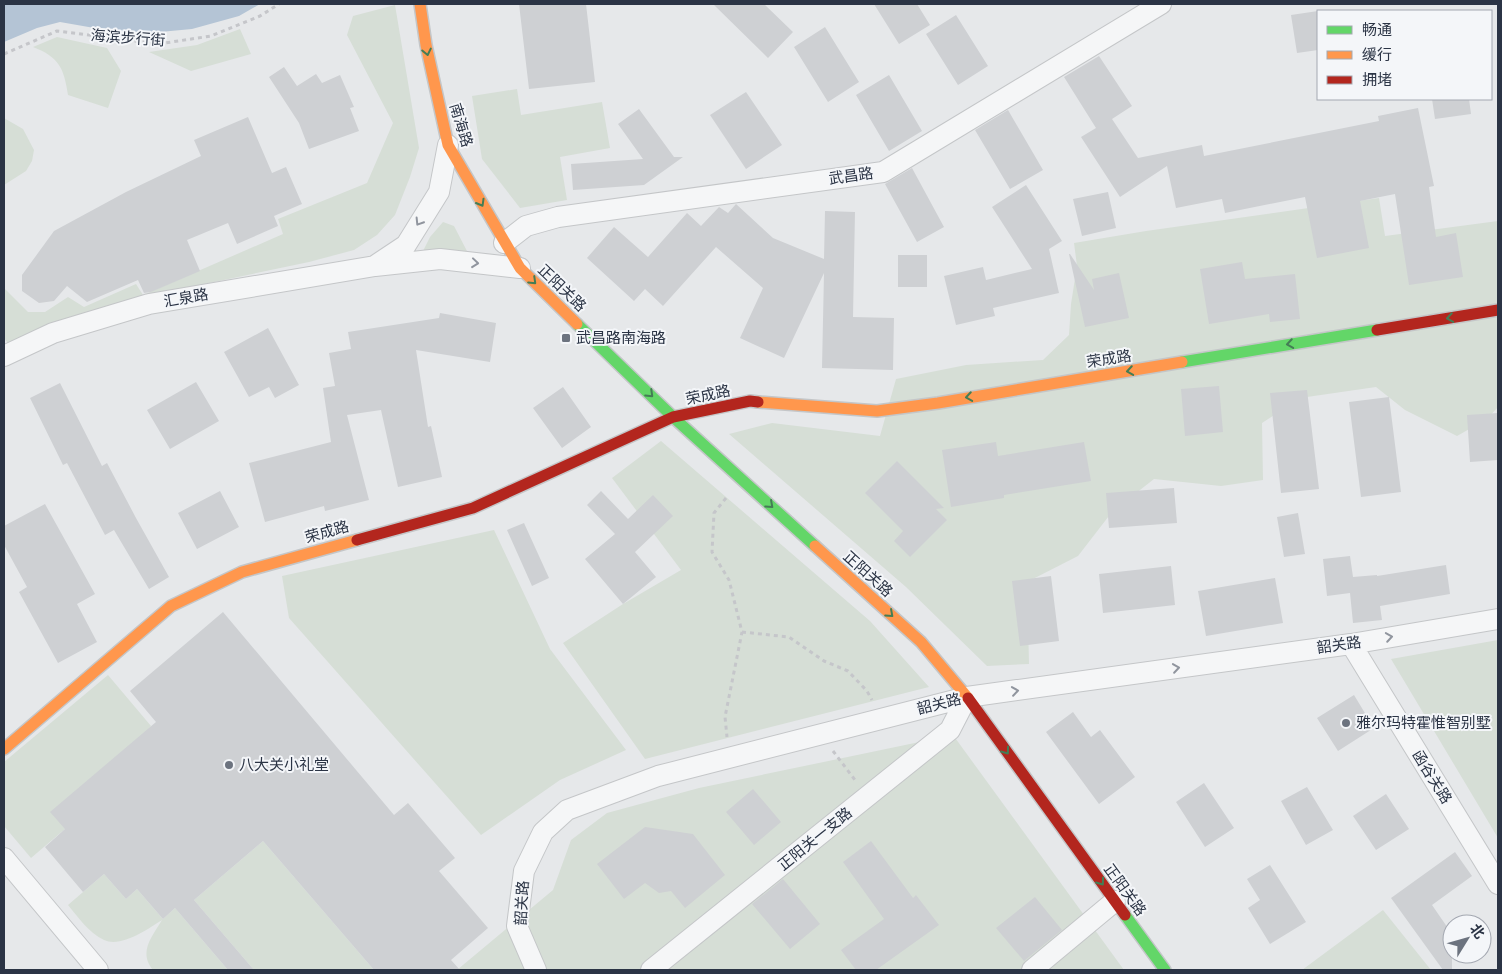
<svg xmlns="http://www.w3.org/2000/svg" width="1502" height="974" font-family="Roboto,'Noto Sans SC',sans-serif">
	<style>
		.green { fill: #d6ded6 }
		.water { fill: #b4c4d5 }
		.building { fill: #ced0d3 }
		.lines { fill: none; stroke-linecap: round; stroke-linejoin: round }
		.street-casing { stroke: #c4c6c8; stroke-width: 22 }
		.fast-casing { stroke: #c4c6c8; stroke-width: 14 }
		.slow-casing { stroke: #c4c6c8; stroke-width: 14 }
		.jam-casing { stroke: #c4c6c8; stroke-width: 14 }
		.path { stroke: #c5c6ca; stroke-width: 3; stroke-dasharray: 4 4; stroke-linecap: butt }
		.street { stroke: #f5f6f7; stroke-width: 20 }
		.fast { stroke: #63d668; stroke-width: 11 }
		.slow { stroke: #ff974d; stroke-width: 11 }
		.jam { stroke: #b3261e; stroke-width: 11 }
		.oneway { stroke: #447d55 }
		.oneway2 { stroke: #90959e }
		.poi-dot { fill: #6c737f; stroke: #f4f6f9; stroke-width: 2 }
		.labels { text-anchor: middle; dominant-baseline: central; stroke-width: 4; stroke-linejoin: round; paint-order: stroke }
		.street-label { font-size: 15px; fill: #2b3445; stroke: #f4f6f9 }
		.poi-label { font-size: 15px; fill: #2b3445; stroke: #f4f6f9; text-anchor: start }
	</style>
	<rect width="100%" height="100%" fill="#e6e8ea"/>
	<path class="green" d="M395,5L419,148L410,177L395,215L377,235L354,250L309,262L181,289L10,346L4,338V288L28,312H45L68,297L84,307L136,284L143,295L283,234L278,219L367,183L393,123L347,35L353,16Z
		M240,29L251,54L191,71L149,52L197,45Z
		M57,37L107,48L121,71L108,108L68,95C64,68 59,57 33,47Z
		M517,89L521,115L602,102L610,148L560,157L567,200L520,208L482,159L472,96Z
		M4,118L23,129L34,150L32,161L26,171L4,185Z
		M1379,198L1385,236L1498,221V407L1487,419L1457,436L1405,410L1376,387L1300,398L1262,423L1263,480L1221,486L1154,479L1112,512L1078,556L1027,582L1029,664L987,666L906,587L729,434L772,423L880,436L896,379L966,365L1043,360L1069,335L1071,304L1077,266L1074,243L1146,231Z
		M443,222L454,226L468,253L421,255L430,237Z
		M661,441L870,621L929,687L645,759L563,643L623,604L681,570L612,478Z
		M494,530L550,649L626,750L560,780L481,835L289,618L282,576Z
		M1498,640V838L1391,659Z
		M108,675L151,726L65,829L31,858L4,826V762Z
		M953,735L1124,970H457L553,890L571,840L607,813L699,788Z
		M263,841L374,970H254L194,900Z
		M104,874L126,899L137,889L163,919L175,908L228,970H153C138,952 152,937 162,920C148,929 121,948 104,940C89,933 78,917 68,905Z
		M1383,910L1431,970H1302Z"/>
	<path class="water" d="M4,4H260L239,16L192,29L149,33L100,29L60,22L37,28L4,42Z"/>
	<path class="building" d="M519,4H586L595,82L529,89Z
		M713,4H764L793,32L768,58Z
		M874,4H917L930,25L899,44Z
		M1318,11V50L1297,53L1291,15Z
		M956,15L988,66L958,85L926,34Z
		M825,27L859,82L828,102L794,47Z
		M1099,56L1132,106L1112,119L1138,158L1202,145L1204,156L1379,121L1378,116L1418,108L1434,186L1429,187L1436,237L1456,233L1463,277L1409,285L1395,194L1360,201L1369,248L1317,258L1305,197L1225,213L1222,199L1176,208L1167,166L1120,197L1081,137L1096,128L1064,77Z
		M284,67L297,86L316,74L322,83L340,75L354,107L350,108L359,131L309,149L299,123L269,77Z
		M889,75L922,131L889,151L856,95Z
		M746,92L782,145L746,169L710,115Z
		M1432,99H1469L1471,114L1435,119Z
		M639,109L674,157H683L644,185L573,190L571,164L643,159L618,124Z
		M1008,110L1043,170L1010,189L975,130Z
		M248,117L272,173L286,167L302,204L274,216L278,226L237,244L228,223L187,240L200,271L151,292L144,293L138,280L87,302L67,286L54,301L39,303L22,291V275L54,231L126,192L201,156L194,140Z
		M912,168L944,227L917,242L885,184Z
		M1026,185L1062,241L1049,249L1059,293L993,308L995,316L956,325L944,276L983,267L986,280L1032,269L992,207Z
		M1108,192L1116,228L1082,236L1073,199Z
		M736,204L773,238L824,259L825,211L855,212L853,317L894,318L893,370L822,368L824,273L784,358L740,338L763,288L716,247L663,306L645,289L634,301L587,258L614,227L648,257L687,213L701,226L719,207L728,213Z
		M1069,254H1070L1094,290L1092,279L1119,273L1129,318L1085,327Z
		M898,255H927V287H898Z
		M1242,262L1245,279L1295,274L1300,319L1270,322L1269,314L1209,324L1200,269Z
		M440,313L496,323L490,362L416,350L428,427L431,426L442,477L398,487L381,410L347,415L369,500L325,511L324,506L265,522L249,463L331,442L323,388L335,386L329,353L351,349L348,332L439,318Z
		M268,328L299,385L275,398L269,387L249,397L224,352Z
		M196,382L219,421L170,449L147,410Z
		M60,383L102,466L107,463L136,518L169,577L149,589L114,530L105,535L67,463L63,465L30,398Z
		M1219,386L1223,432L1185,436L1181,389Z
		M563,387L591,427L562,448L533,408Z
		M1307,390L1319,489L1281,493L1270,393Z
		M1389,397L1401,492L1361,497L1349,402Z
		M1498,413V460L1470,462L1467,415Z
		M996,442L998,456L1084,442L1091,481L1004,495V498L951,507L942,450Z
		M897,461L944,508L936,509L947,520L910,557L894,541L903,531L865,493Z
		M1174,488L1177,523L1109,528L1106,493Z
		M220,491L239,527L197,549L178,513Z
		M601,491L628,519L653,495L673,516L635,552L656,577L623,604L585,559L615,534L587,505Z
		M45,504L95,594L77,604L97,642L58,663L19,592L27,587L4,545V526Z
		M1298,513L1305,554L1284,557L1277,517Z
		M524,523L549,578L532,586L507,530Z
		M1350,556L1353,577L1377,575V576L1446,565L1450,594L1380,606L1382,620L1353,623L1350,593L1327,596L1323,559Z
		M1171,566L1175,605L1103,613L1099,574Z
		M1051,576L1059,641L1020,646L1012,581Z
		M1275,578L1283,623L1206,636L1198,591Z
		M223,612L394,815L408,803L455,858L439,871L488,928L451,960L460,970H374L263,841L194,900L254,970H228L175,908L163,919L137,889L126,899L104,874L83,892L45,847L65,829L50,812L156,722L130,691Z
		M1354,695L1374,728L1338,751L1317,718Z
		M1073,712L1091,737L1100,730L1135,777L1099,804L1046,732Z
		M1204,783L1234,828L1205,847L1176,802Z
		M1307,787L1333,830L1306,845L1281,801Z
		M753,789L781,822L754,845L726,812Z
		M1386,794L1409,829L1376,850L1353,816Z
		M645,827L693,834L725,875L685,908L671,891L659,893L645,883L624,899L597,864Z
		M871,841L913,898L916,895L939,925L876,970H856L841,950L884,919L843,862Z
		M1455,852L1472,876L1432,905L1452,934V970H1443L1391,898Z
		M1270,865L1306,922L1270,944L1248,908L1260,900L1247,879Z
		M783,879L820,924L790,949L752,904Z
		M1035,897L1062,930L1024,961L996,928Z"/>
	<g class="lines">
		<defs>
			<path id="street" d="M504,243L526,226L558,217L883,172L1161,4
				M376,265L406,245L439,192L448,145
				M4,356L53,333L149,304L375,266L440,259L520,268
				M1351,644L1498,884
				M4,858L98,970
				M536,970L517,926L524,871L543,832L567,810L658,776L967,697L1351,644L1498,619
				M651,970L950,730L967,697
				M1032,970L1115,901"/>
			<path id="fast" d="M577,324L673,417L815,546
				M1182,362L1377,330
				M1125,915L1165,970"/>
			<path id="slow" d="M420,4L426,45L448,145L520,268L577,324
				M758,402L877,411L938,403L1182,362
				M815,546L921,642L968,698
				M4,749L171,606L242,572L357,540"/>
			<path id="jam" d="M1377,330L1498,310
				M357,540L473,508L673,417L750,401L758,402
				M968,698L1125,915"/>
		</defs>
		<use href="#street" class="street-casing"/>
		<use href="#fast" class="fast-casing"/>
		<use href="#slow" class="slow-casing"/>
		<use href="#jam" class="jam-casing"/>
		<path class="path" d="M4,54L57,31L158,44L211,36L260,16L279,4
			M726,498L714,513L712,552L729,580L742,632L725,717L727,737
			M742,632L789,637L824,661L848,671L867,691L872,700
			M833,751L855,780"/>
		<use href="#street" class="street"/>
		<use href="#fast" class="fast"/>
		<use href="#slow" class="slow"/>
		<use href="#jam" class="jam"/>
	</g>
	<defs><path id="oneway-chevron" d="M-2-3.5L2.5 0L-2 3.5" fill="none" stroke-width="1.6" stroke-linecap="round" stroke-linejoin="round" transform="scale(1.25)"/></defs>
	<g class="oneway">
		<use href="#oneway-chevron" transform="translate(427 52) rotate(78)"/>
		<use href="#oneway-chevron" transform="translate(481 203) rotate(60)"/>
		<use href="#oneway-chevron" transform="translate(533 281) rotate(44)"/>
		<use href="#oneway-chevron" transform="translate(1450 318) rotate(171)"/>
		<use href="#oneway-chevron" transform="translate(1290 344) rotate(171)"/>
		<use href="#oneway-chevron" transform="translate(1130 371) rotate(171)"/>
		<use href="#oneway-chevron" transform="translate(650 394) rotate(44)"/>
		<use href="#oneway-chevron" transform="translate(969 397) rotate(171)"/>
		<use href="#oneway-chevron" transform="translate(770 505) rotate(42)"/>
		<use href="#oneway-chevron" transform="translate(890 614) rotate(42)"/>
		<use href="#oneway-chevron" transform="translate(1006 751) rotate(54)"/>
		<use href="#oneway-chevron" transform="translate(1101 882) rotate(54)"/>
	</g>
	<g class="oneway2">
		<use href="#oneway-chevron" transform="translate(419 222) rotate(122)"/>
		<use href="#oneway-chevron" transform="translate(475 263) rotate(6)"/>
		<use href="#oneway-chevron" transform="translate(1389 637) rotate(-9)"/>
		<use href="#oneway-chevron" transform="translate(1176 668) rotate(-8)"/>
		<use href="#oneway-chevron" transform="translate(1015 691) rotate(-8)"/>
	</g>
	<g class="poi-dot">
		<rect x="561" y="333" width="10" height="10" rx="2.5"/>
		<circle cx="1346" cy="723" r="5"/>
		<circle cx="229" cy="765" r="5"/>
	</g>
	<g class="labels">
		<g class="street-label">
			<text transform="translate(128 38) rotate(4)">海滨步行街</text>
			<text transform="translate(461 125) rotate(73)">南海路</text>
			<text transform="translate(851 176) rotate(-8)">武昌路</text>
			<text transform="translate(562 288) rotate(44)">正阳关路</text>
			<text transform="translate(186 298) rotate(-10)">汇泉路</text>
			<text transform="translate(1109 359) rotate(-9)">荣成路</text>
			<text transform="translate(708 395) rotate(-12)">荣成路</text>
			<text transform="translate(327 532) rotate(-16)">荣成路</text>
			<text transform="translate(868 574) rotate(42)">正阳关路</text>
			<text transform="translate(1339 645) rotate(-8)">韶关路</text>
			<text transform="translate(939 704) rotate(-14)">韶关路</text>
			<text transform="translate(1432 777) rotate(58)">函谷关路</text>
			<text transform="translate(815 839) rotate(-39)">正阳关一支路</text>
			<text transform="translate(1125 890) rotate(54)">正阳关路</text>
			<text transform="translate(522 903) rotate(-87)">韶关路</text>
		</g>
		<g class="poi-label">
			<text x="576" y="338">武昌路南海路</text>
			<text x="1356" y="723">雅尔玛特霍惟智别墅</text>
			<text x="239" y="765">八大关小礼堂</text>
		</g>
	</g>
	<rect width="1502" height="974" fill="none" stroke="#2b3445" stroke-width="10"/>
	<rect x="1317" y="10" width="175" height="90" fill="#f4f6f9" stroke="#a4a8b1"/>
	<rect x="1327" y="26" width="25" height="8" fill="#63d668" stroke="#a4a8b1"/>
	<text x="1362" y="35" font-size="15" fill="#2b3445">畅通</text>
	<rect x="1327" y="51" width="25" height="8" fill="#ff974d" stroke="#a4a8b1"/>
	<text x="1362" y="60" font-size="15" fill="#2b3445">缓行</text>
	<rect x="1327" y="76" width="25" height="8" fill="#b3261e" stroke="#a4a8b1"/>
	<text x="1362" y="85" font-size="15" fill="#2b3445">拥堵</text>
	<g transform="translate(1467 939) rotate(53)"><circle r="24" fill="#f4f6f9" stroke="#a4a8b1"/>
	<path d="M0-4L9 19L0 12L-9 19Z" fill="#6c737f"/>
	<text y="-8" font-size="14" font-weight="bold" text-anchor="middle" fill="#2b3445">北</text>
	</g>
</svg>
